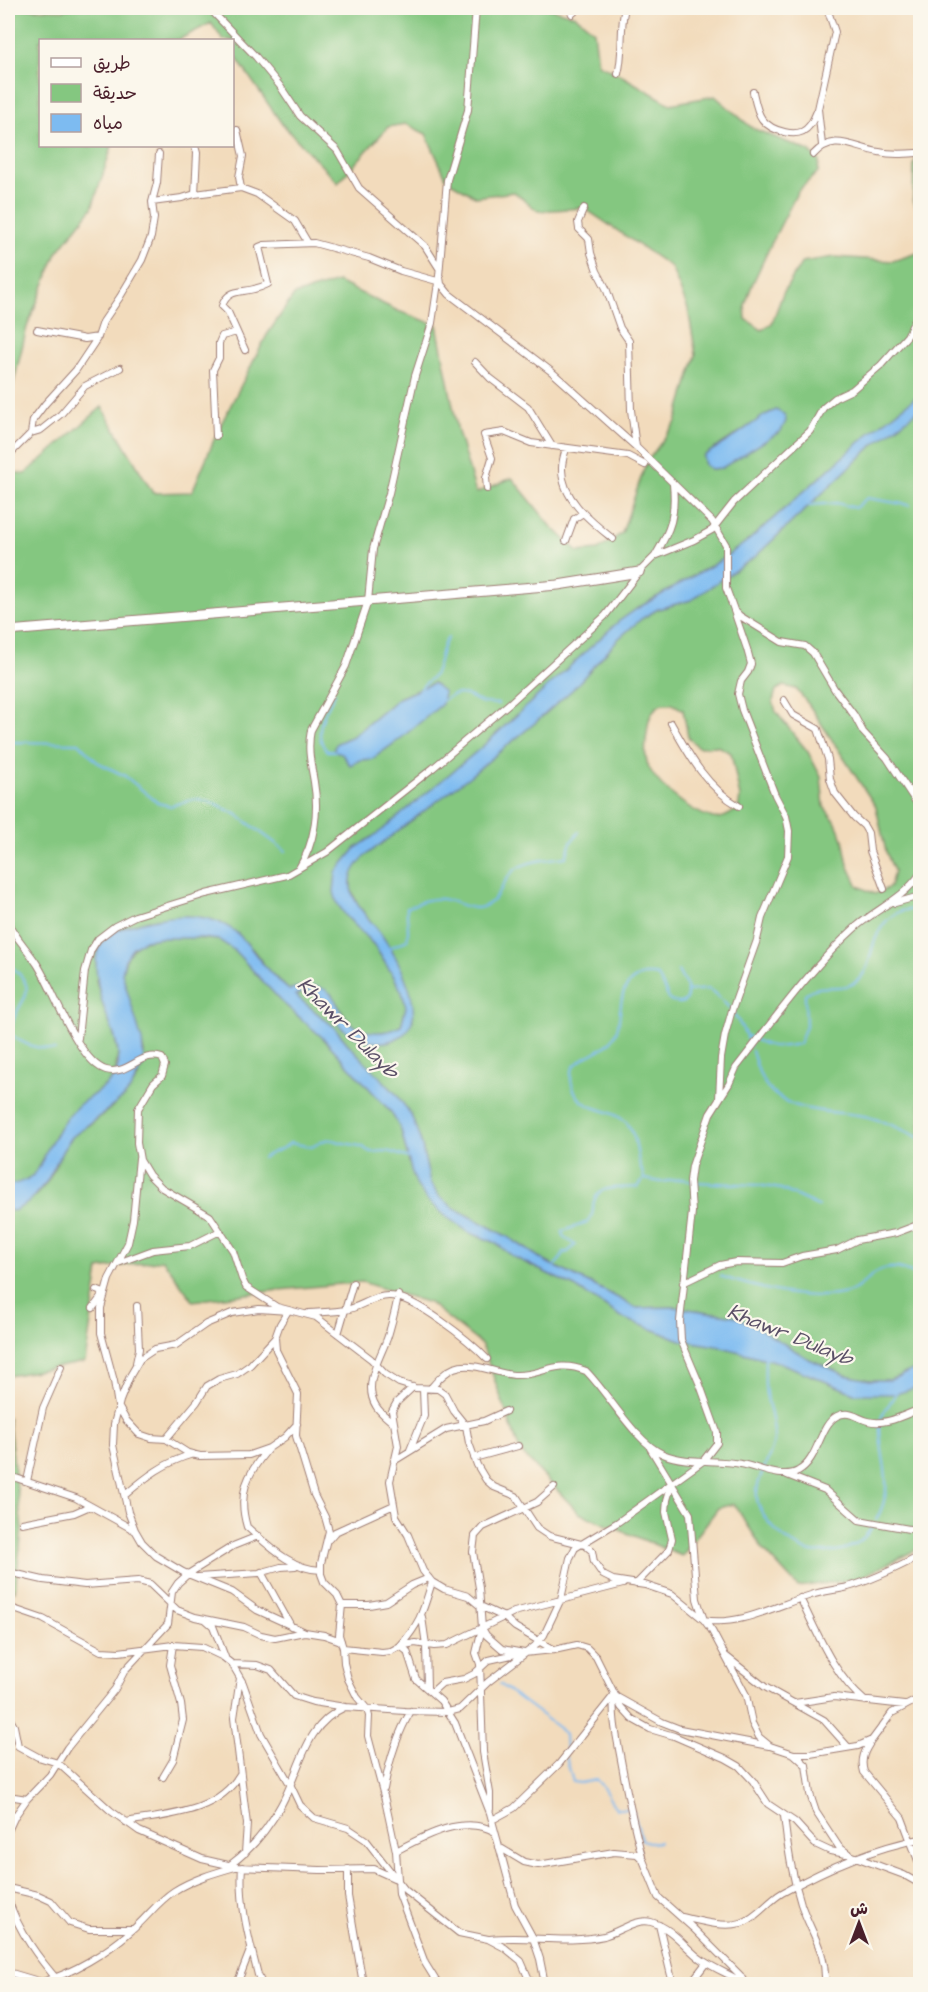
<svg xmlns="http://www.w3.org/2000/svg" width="928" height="1992" font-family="'Architects Daughter','Playpen Sans Arabic',sans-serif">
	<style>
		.green { fill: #84c780; stroke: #677356; stroke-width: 1.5; fill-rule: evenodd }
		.water { fill: #7dbbf1; stroke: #646d8e; stroke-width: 1.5 }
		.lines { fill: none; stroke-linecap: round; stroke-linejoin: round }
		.stream { stroke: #7dbbf1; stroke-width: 2 }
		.street-casing { stroke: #9e7d74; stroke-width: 8 }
		.secondary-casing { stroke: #9e7d74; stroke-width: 11 }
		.street { stroke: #fff; stroke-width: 6 }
		.secondary { stroke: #fff; stroke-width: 9 }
		.labels { text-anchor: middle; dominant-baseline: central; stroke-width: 4.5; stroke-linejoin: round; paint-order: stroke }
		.water-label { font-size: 21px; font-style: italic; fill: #594e66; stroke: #fbf7ec }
	</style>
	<rect width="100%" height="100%" fill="#fbf7ec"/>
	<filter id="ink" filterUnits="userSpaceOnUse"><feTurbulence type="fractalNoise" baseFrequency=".0167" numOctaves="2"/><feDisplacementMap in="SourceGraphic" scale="12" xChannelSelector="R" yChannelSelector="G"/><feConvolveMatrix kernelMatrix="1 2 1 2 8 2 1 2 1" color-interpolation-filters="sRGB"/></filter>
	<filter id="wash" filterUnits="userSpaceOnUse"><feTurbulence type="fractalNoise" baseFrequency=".008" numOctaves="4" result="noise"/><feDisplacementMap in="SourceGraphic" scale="24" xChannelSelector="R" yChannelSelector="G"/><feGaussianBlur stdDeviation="1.35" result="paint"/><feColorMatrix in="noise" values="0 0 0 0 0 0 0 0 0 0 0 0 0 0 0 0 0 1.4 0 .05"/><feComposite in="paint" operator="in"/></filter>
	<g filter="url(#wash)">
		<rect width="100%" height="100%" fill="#f2dbbc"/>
		<path class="green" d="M8,8L64,10L72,8H548L576,16L594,31L598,64L617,73L670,104L715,96L752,128L809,151L819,161L818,172L798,191L773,240L752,285L745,305L746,319L762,330L772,323L783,293L802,262L835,257L893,261L920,252V394L870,433L749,540L721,560L638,608L618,622L482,747L381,831L356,848L336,872L346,916L374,945L394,977L402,992L406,1007L401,1026C363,1047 349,1023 331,994L305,986L289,990L268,970L254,951L238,934L148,920L96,980L103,1005L115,1038L118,1053L115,1075L108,1083L71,1112L57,1131L35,1174L22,1182L8,1186V472L25,474L102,407L153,493L192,492L219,428L267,335L294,295L338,282L398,311L437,325L458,432L476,493L512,478L551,526L578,552L598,550L622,533L646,463L676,422L696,355L688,309L671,267L584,208L538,211L514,192L476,197L447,180L426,134L406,124L388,127L338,183L282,124L233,53L232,40H223L211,23L178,40H40V146H112L92,208L57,253L27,327L10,398L8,400ZM771,412L722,468L711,469L705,465L703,456ZM433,683L441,704L400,739L372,759L347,761L337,743L353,736L399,698Z
			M920,140V217L913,199L914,166Z
			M920,409V1367L890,1380H869L845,1375L807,1358L735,1316L674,1307L636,1308L609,1293L546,1262L508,1237L454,1208L439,1196L430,1183L421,1142L411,1115L397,1095L347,1043L334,1027L295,995L310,991L317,995L335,1021L355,1036L369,1042H378L413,1020L403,973L381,935L358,905L351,889V875L354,868L365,856L470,776L536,722L573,689L618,639L641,619L658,609L691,600L756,556L871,447ZM784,686L796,689L809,705L876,807L886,852L894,871L890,887L875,894L858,886L848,865L843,839L835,821L824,807L821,777L808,752L776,712L773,701L776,690ZM663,704H673L683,710L688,737L698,747L717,746L731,753L740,797L738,809C730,814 722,820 713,818C690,812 650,782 646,758C644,748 647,735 648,725C649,717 654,706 663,704Z
			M178,937L219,940L234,950L282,1002L323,1038L391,1112L401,1130L411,1170L470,1233L494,1242L514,1257L575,1287L625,1319L681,1340L722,1347L781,1363L856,1394L915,1388L920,1384V1548L857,1579L798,1587L763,1549L734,1504L718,1508L682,1556L579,1513L520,1451L482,1345L429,1303L362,1282L279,1290L193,1301L163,1260L99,1269L85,1362L8,1376V1210C22,1211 39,1193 47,1182C57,1168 60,1149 72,1137C78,1132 85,1128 91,1124C114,1106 145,1084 144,1052L122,973C129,939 147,938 178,937Z
			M8,1417L22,1529L15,1591L8,1589Z"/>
		<path class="water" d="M920,394V409L871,447L756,556L691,600L658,609L641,619L618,639L573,689L536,722L470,776L365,856C356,866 349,874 351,888C354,906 371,920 381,934C396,955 432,1017 401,1036C379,1050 350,1039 335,1021C328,1013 325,1001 317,995C310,989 303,992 295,995L334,1027L347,1043L397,1095L411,1115L421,1142L430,1183L439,1196L454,1208L508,1237L546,1262L609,1293L636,1308L674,1307L735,1316L757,1327L807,1358L845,1375L869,1380H890L920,1367V1384L915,1388L896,1394H856L781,1363L722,1347L681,1340L625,1319L575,1287L514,1257L494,1242L470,1233L448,1218L428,1201L417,1186L411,1170L401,1130L391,1112L323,1038L282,1002L234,950L219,940L202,938H160L145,940L133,947L125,960L122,973L142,1041L144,1064L130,1090L123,1098L72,1137L63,1150L47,1181L28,1203L14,1211L8,1210V1186C17,1183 30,1180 36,1172C40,1167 43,1158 46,1152C55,1134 65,1117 80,1104C93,1094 115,1084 118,1066C121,1044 109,1025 103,1005C98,990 96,976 96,960C97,941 112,931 128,926C164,915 210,907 240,936C251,947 259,960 269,971C275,978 282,984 289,990C302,985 319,983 330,993C336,999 338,1007 342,1014C356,1034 380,1037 401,1026L406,1007L402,992L394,977L374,945L346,916L337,903L334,892L336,872L356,848L381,831L482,747L618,622L638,608L721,560L749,540L870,433Z
			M776,410L785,415L786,421L781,431L722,468L711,469L705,465L703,456L729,440L765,415Z
			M433,683L444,692L442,704L400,739L372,759L360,760L350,765L341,753L335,751L334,748L337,743L353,736L399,698Z"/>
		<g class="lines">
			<path class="stream" d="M809,505L837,503L855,508L867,498L909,505
				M421,689C424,682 430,681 434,675C441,663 439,648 448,638
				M442,701L452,695L458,694L466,695L483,703L498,704
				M8,742L79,743L97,762L125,776L158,803L170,806L194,799L211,802L236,814L286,851
				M335,751H327C311,733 326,711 335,693
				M389,948L407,940C410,929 406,920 407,908C419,902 432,896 447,900C457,902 467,909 478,908C500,905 500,880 516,869C529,860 551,859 566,857L571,842L579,832
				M8,964C48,994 11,1001 11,1034C24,1046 38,1048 55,1050
				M688,991L709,989C729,1004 741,1021 750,1046
				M746,1035C767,1047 775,1049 799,1044L806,1026L805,994C821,980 846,995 860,978C870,968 870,952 875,940C883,920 898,905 920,911
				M752,1051C756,1064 760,1079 769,1089C794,1115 832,1110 864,1116C884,1120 903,1130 920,1138
				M263,1158C271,1151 282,1151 290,1143L312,1147C332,1134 329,1141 349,1144C354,1145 358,1145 363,1147C371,1155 375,1151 385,1151C393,1152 402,1156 409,1158
				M644,1179L661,1182L682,1179L694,1182L758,1185L781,1189L818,1206
				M554,1268L564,1253L568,1252L575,1245L563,1236L562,1232C570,1227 580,1227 588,1221C592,1217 593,1214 593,1208C594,1182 619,1189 638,1187L644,1179C643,1173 641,1168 639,1162C636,1148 636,1135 627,1123C612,1107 584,1113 574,1090C560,1058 595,1058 610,1042C627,1024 612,991 636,978C642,974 650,974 658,976L670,1001C676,1003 681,1005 687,999V987L678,971
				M720,1276C756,1288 810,1302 847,1293C857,1290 863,1283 870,1277C886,1263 904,1267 920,1277
				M765,1358C765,1369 764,1383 766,1394C769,1408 775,1424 774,1439C773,1457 758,1473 757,1491C754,1516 788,1546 811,1552C815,1553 820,1552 824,1552C846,1552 863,1544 873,1525
				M876,1520C897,1484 879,1461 880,1425C880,1413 892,1403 896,1392
				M500,1684L559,1728L565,1735L566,1752
				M566,1757L573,1782L580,1783L596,1780C606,1787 608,1800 617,1809H628
				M633,1811L642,1841L649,1843L659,1842"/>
		</g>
	</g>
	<g filter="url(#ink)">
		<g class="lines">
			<defs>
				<path id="street" d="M64,8V10
					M209,8L256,57L280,86L300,116L337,150L359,188L425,246L439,268
					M569,8L572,14L579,8
					M618,74C624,52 619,30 625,8
					M753,92C755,101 757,112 762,119C771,131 799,140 809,126C813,122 815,115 818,109
					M237,130L243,156L239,177L241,188
					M822,145L818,109L835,32L827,8
					M195,146L197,153L195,194
					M813,155C834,131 853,148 879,152C892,155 904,154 917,153
					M152,202L182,198L195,194L241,188L257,194L295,221L308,243
					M584,208L578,222L579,229L589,239L591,253L597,271L606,288L620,328L629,341L631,410L636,447
					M440,277L441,284L449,294L552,372L636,447L712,521L726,545V588L734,610L740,616L782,642L805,646L813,653L835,690L854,715L863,732L887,758L920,808
					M37,330L85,339L98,337
					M245,350L228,312L222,306C228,289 240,293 254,289C259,288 264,286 268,284L259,247L264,245L314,243L369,258L401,271L437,281
					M475,362L490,378L528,407L552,446
					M31,433L33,420L45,404L76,370L98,337L103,322L120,297L142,260L151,237L154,218L152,202L157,183L159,154
					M216,436L213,370L219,358V343L222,336L237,332
					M566,449C564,455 562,461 562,468C561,499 592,522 613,539
					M8,456L31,433L41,430L61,414L85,386L120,368
					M487,489L486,478L492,458L484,435L504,432L531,443L628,456L645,465
					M566,541L574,519L583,513
					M655,556C671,529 676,515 673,484
					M784,700L793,715L818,729L828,759L830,779L835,793L854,817L864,826L868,833L870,851L884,889
					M671,723C689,755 706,787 739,806
					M299,868C315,843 319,811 314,782C311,764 307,749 311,730L346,666L368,601L373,549L389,493L415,376L432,323L439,276L447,180L468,110L476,8
					M895,903L920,896
					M8,923C16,938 28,950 37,964C53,988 78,1062 106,1070C128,1076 141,1050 162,1058L165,1065L162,1076L153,1084L138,1109L137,1143L140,1160L149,1175L162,1188L210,1216L233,1251L242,1279L246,1287L277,1307L316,1317L371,1359L385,1374L399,1383L415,1388L438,1389L445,1394L454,1411L466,1426L469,1443L477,1465L486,1480L494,1487L516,1496L537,1528L549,1536L585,1545L592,1551L594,1562L603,1575L613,1580L645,1585L672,1594L704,1620L712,1631L746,1695L752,1723L759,1737L770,1746L794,1754L806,1765L810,1794L816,1812L839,1847L850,1855L904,1875L920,1884
					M78,1038L85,971L91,950L98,939L115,926L135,916L206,894L287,875L327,852L433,768L512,701L605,616L639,572L655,556L694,540L712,530L734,502L810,431L823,408L835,398L852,390L881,365L907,336L920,310
					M719,1099L721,1058L725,1035L732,1010L757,940L762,918L788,856L789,831L786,816L775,795L742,710L738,694L741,681L748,672L751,664L747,649L734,611
					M139,1158L133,1220L128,1243L109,1279L101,1308V1333L114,1381L118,1406L126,1420L139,1434L151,1438L166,1439L188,1453L200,1456L249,1455L269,1448L285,1437L297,1424
					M118,1263L153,1250L190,1246L220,1231
					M683,1283L720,1265L736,1262L782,1263L802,1256L837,1250L857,1240L896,1233L920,1224
					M93,1308L104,1293L96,1290
					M309,1313C321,1312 334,1312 346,1310C361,1307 375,1295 390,1296C414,1296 470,1341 487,1359
					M338,1334L353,1283
					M136,1363L139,1349L137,1306
					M413,1387L397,1402L392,1411L398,1446L390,1481L396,1516L408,1535L423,1571L432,1582L444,1589L468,1596L480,1606L504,1617L515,1627L554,1650
					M430,1389C437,1381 444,1372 454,1368C474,1361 494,1373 514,1375C542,1377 554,1358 586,1371C608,1393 636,1443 663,1454C687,1464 716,1459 741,1464C758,1467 782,1480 798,1471C819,1460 819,1425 837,1416C849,1410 857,1418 868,1421C885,1426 904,1415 920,1409
					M393,1423C388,1418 380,1413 376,1406C362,1384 381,1357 388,1336C392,1322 396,1309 398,1295
					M166,1439L197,1402L207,1386L219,1379L237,1374L250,1365L275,1338
					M920,1440V1448
					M650,1448L690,1514L697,1599L704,1620C739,1627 777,1605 811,1595C823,1591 836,1590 848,1587C873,1580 897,1568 920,1556
					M268,1449C247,1474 237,1494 247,1527C268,1545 292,1570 321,1570
					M410,1450L424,1416L423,1389
					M474,1458L518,1446
					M394,1461L446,1429L484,1421L506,1411
					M787,1475L825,1490L859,1520L909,1529H920
					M16,1478L76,1498L134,1530
					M27,1481L43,1408L61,1367
					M554,1487L537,1502L483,1527L475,1536L473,1552L479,1588L482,1628L486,1635L502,1649L524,1653L554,1650L577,1645L587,1648L596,1657L621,1707L632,1719L650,1729L674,1736L725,1758L739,1766L753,1781L768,1804L795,1822L815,1844L830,1851L846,1854
					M125,1495C146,1477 165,1462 193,1454
					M22,1523L74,1513L90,1506
					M329,1539L335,1532L394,1505
					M8,1572L43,1580L85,1585L138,1581L150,1584L177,1610L195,1617L244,1627L261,1635L275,1638L304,1632
					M261,1572L291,1626
					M198,1577L259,1573L281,1567L295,1566
					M432,1582C423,1611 421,1622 400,1646L407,1651L416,1679L441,1701L455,1723L490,1813L515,1905L533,1938L540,1959L545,1984
					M636,1584L669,1550L672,1539L666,1512L667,1500L672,1483
					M800,1598C818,1634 834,1676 865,1701
					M342,1605H369L386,1602L412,1585L429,1578
					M8,1607L43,1619L101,1651L119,1652L173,1645L202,1647L223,1657L232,1664L243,1683L261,1734L290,1784L300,1805L314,1818L348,1828L366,1840L405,1890L459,1933L488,1939L505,1948L521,1961L531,1984
					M422,1617L426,1645L427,1687
					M205,1619L213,1626L225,1657
					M482,1628L476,1653L480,1664L483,1752L490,1793V1809
					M341,1641L324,1635L305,1632L257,1610L232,1592L183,1572L156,1556L142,1542L135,1530L128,1512L113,1445L114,1424L120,1401L130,1376L140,1359L155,1349L176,1345L206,1324L232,1313L259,1309L288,1311L280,1324L275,1338L276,1350L298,1394L296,1436L314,1495L325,1517L329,1531L321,1563V1574L324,1582L337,1595L342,1605L339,1635L343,1648L344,1663L348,1679L357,1697L367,1709L369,1716L368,1736L385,1800L396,1851L399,1894L425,1963L438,1984
					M343,1648L382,1652L391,1651L400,1646L415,1643L434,1646L447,1645L514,1612L623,1584
					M727,1657L765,1687L824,1720L848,1747
					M232,1664L257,1665L271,1670L294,1696L313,1702L345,1707L405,1711L448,1712L460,1709L488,1682L535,1646L544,1635L561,1599L570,1558L575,1548L618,1522L703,1461L717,1443V1432L700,1385L681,1340L680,1321L692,1212L690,1181L692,1166L710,1114L729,1084L736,1068C773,1021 812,966 857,926C878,908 904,898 920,874
					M240,1678L234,1718L247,1824L245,1853
					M432,1692L442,1683L464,1679L474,1674L489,1660L516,1654
					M614,1696C612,1718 617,1738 621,1760C627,1793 633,1824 642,1856
					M615,1696L662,1722L680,1729L769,1746
					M795,1703L834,1697L904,1705
					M8,1716L14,1726L18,1746L38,1757L58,1763L111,1811L139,1831L202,1859L237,1867L320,1870L374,1869L394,1878
					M872,1740C865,1750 860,1759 864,1772L902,1818L920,1866
					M794,1754H810L858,1746L872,1740L892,1713L920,1698
					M163,1777L173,1760L183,1720L181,1704L170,1665L173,1645
					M384,1789C389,1761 396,1736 411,1711
					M8,1796L27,1799
					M784,1816C787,1846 792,1875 801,1904C811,1933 827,1952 825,1984
					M492,1820L514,1808L559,1764L614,1695
					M126,1822C167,1815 218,1813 240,1774
					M8,1831L15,1816L27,1799L50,1775L67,1748L115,1689L125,1670L168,1624L172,1592L178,1583L188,1574L233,1546L258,1536
					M499,1847L524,1862L538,1865L614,1852L637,1854L643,1860L658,1897L694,1929L740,1975L745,1984
					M396,1851C424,1836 464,1814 495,1832
					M230,1865C252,1849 268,1829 281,1805C301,1769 304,1725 345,1707
					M242,1867C239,1904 249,1939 258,1975L262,1984
					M348,1869V1896L363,1984
					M8,1888L38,1895L51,1901L70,1923L89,1929H133
					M8,1899C19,1932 38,1958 61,1984
					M682,1917C700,1921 723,1928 741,1923C756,1919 768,1901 782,1893C825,1869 873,1848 920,1839
					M659,1925L673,1984
					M490,1939C528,1935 566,1944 604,1936C619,1932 636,1918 651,1922C673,1928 685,1948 702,1960C715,1969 729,1974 742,1982
					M8,1972L45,1983
					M42,1982C73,1973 106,1953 130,1932C146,1919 157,1902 174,1891C193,1879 214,1873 235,1867
					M237,1984L251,1948
					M690,1984L706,1963"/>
				<path id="secondary" d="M8,631L558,585L639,572"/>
			</defs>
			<use href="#street" class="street-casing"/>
			<use href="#secondary" class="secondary-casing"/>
			<use href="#street" class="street"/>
			<use href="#secondary" class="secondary"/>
		</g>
	</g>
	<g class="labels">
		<g class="water-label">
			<text transform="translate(348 1028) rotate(45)">Khawr Dulayb</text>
			<text transform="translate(790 1335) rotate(22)">Khawr Dulayb</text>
		</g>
	</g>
	<rect width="928" height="1992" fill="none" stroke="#fbf7ec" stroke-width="30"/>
	<rect x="39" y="39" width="195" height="108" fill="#fbf7ec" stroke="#b4a19f" stroke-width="1.5"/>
	<rect x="51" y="58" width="30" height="9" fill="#ffffff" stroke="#b4a19f" stroke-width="1.5"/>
	<text x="93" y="69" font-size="18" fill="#4a1f2b">طريق</text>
	<rect x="51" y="84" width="30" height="18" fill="#84c780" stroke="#b4a19f" stroke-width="1.5"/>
	<text x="93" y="99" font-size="18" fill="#4a1f2b">حديقة</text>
	<rect x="51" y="114" width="30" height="18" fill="#7dbbf1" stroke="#b4a19f" stroke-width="1.5"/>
	<text x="93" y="129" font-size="18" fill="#4a1f2b">مياه</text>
	<g transform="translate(859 1923)" stroke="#fbf7ec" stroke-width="4.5" paint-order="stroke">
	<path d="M0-4.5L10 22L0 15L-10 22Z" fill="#4a1f2b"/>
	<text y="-9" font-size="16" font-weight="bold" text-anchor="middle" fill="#4a1f2b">ش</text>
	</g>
</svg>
